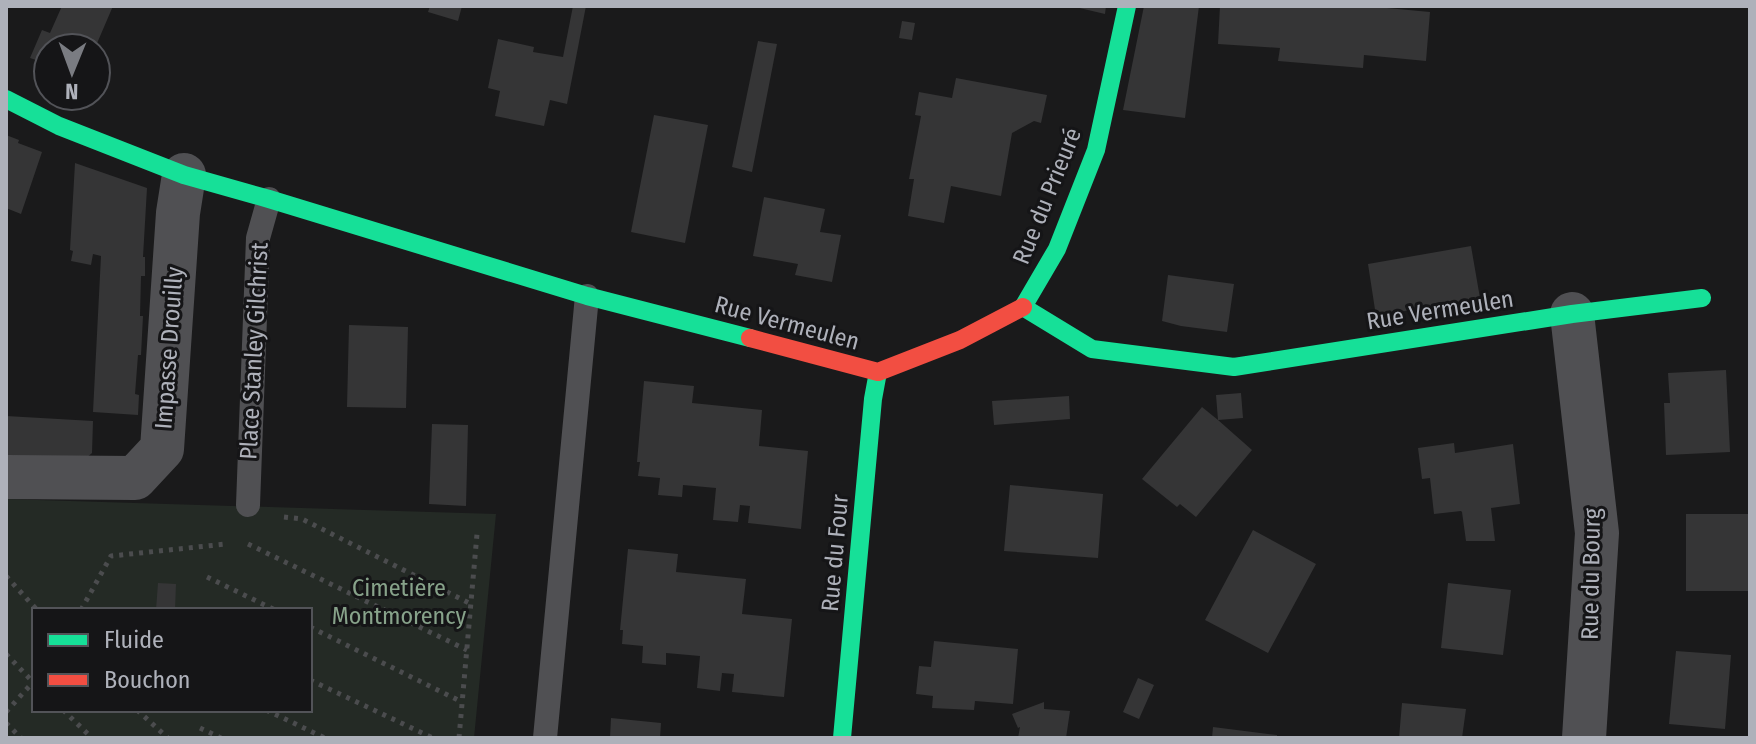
<svg xmlns="http://www.w3.org/2000/svg" width="1756" height="744" font-family="'Fira Sans Condensed',sans-serif">
	<style>
		.green { fill: #242a25; fill-rule: evenodd }
		.building { fill: #353536 }
		.lines { fill: none; stroke-linecap: round; stroke-linejoin: round }
		.path { stroke: #4b4c4e; stroke-width: 5; stroke-dasharray: 4 6; stroke-linecap: butt }
		.lane { stroke: #505053; stroke-width: 24 }
		.street { stroke: #505053; stroke-width: 44 }
		.fast { stroke: #16e098; stroke-width: 18 }
		.jam { stroke: #f24e42; stroke-width: 18 }
		.labels { text-anchor: middle; dominant-baseline: central; stroke-width: 6; stroke-linejoin: round; paint-order: stroke }
		.street-label { font-size: 24px; fill: #aeb1ba; stroke: #151517 }
		.park-label { font-size: 24px; fill: #87a28a; stroke: #151517 }
	</style>
	<rect width="100%" height="100%" fill="#1a1a1b"/>
	<path class="green" d="M6,499L496,514L474,738H6ZM34,610H310V710H34Z"/>
	<path class="building" d="M62,6H113L95,48H48V64L30,58L42,30L50,33Z
		M430,6H462L458,21L428,12Z
		M573,6H586L567,104L550,100L544,126L495,116L500,91L488,88L498,39L534,47L533,52L563,57Z
		M1071,6H1106L1105,14Z
		M1144,6H1199L1185,118L1123,110Z
		M1220,6H1387V8L1430,12L1426,61L1364,55L1363,68L1278,61L1280,48L1218,44Z
		M902,21L915,23L912,40L899,38Z
		M758,41L777,44L752,172L732,167Z
		M956,78L1047,95L1041,123L1034,121L1012,133L1001,196L951,186L944,223L908,216L914,179H909L921,116L915,115L919,92L952,98Z
		M654,115L708,125L685,243L631,232Z
		M6,135L19,140L18,143L42,152L21,214L6,208Z
		M75,163L147,188L143,257H145V276H141L140,316H143L141,355H138L135,394L139,395L138,415L93,412L101,256L93,254L91,265L71,261L73,251L70,250Z
		M764,197L825,209L820,232L841,235L832,282L795,275L798,264L753,256Z
		M1471,246L1480,298L1376,316L1368,264Z
		M1168,275L1234,284L1227,332L1181,326L1162,321Z
		M349,325L408,327L406,408L347,407Z
		M1726,370L1730,452L1666,455L1664,403H1670L1668,373Z
		M644,381L694,386L692,403L762,410L759,446L808,451L801,529L748,523L750,506L740,505L738,522L713,520L716,488L683,485L682,497L658,495L660,478L638,476L640,462H637Z
		M1241,393L1243,418L1218,420L1252,450L1196,517L1180,504L1177,507L1142,479L1202,407L1218,420L1216,395Z
		M1069,396L1070,419L994,425L992,401Z
		M6,416L93,421L92,453L76,467L6,463Z
		M432,424L468,425L466,506L429,504Z
		M1454,443L1455,453L1513,444L1520,504L1491,508L1495,541H1466L1462,512L1461,511L1434,514L1430,478L1422,479L1418,448Z
		M1010,485L1103,494L1098,558L1004,551Z
		M1686,514H1750V591H1686Z
		M1253,530L1316,564L1268,653L1205,620Z
		M628,549L678,554L676,572L746,579L742,614L792,619L784,697L732,692L734,674L722,673L720,691L697,688L700,656L666,653V665L642,663L643,646L622,644L623,630H620Z
		M158,583L176,584L175,610H156Z
		M1448,583L1511,590L1503,655L1441,648Z
		M934,641L1018,649L1013,704L975,701L974,710L932,708L933,696L916,694L919,666L931,667Z
		M1676,651L1731,655L1725,729L1669,724Z
		M1138,678L1154,685L1139,719L1123,712Z
		M1044,702V709L1070,711L1066,738H1018L1020,727L1018,728L1012,714Z
		M1402,703L1466,709L1462,738H1399Z
		M611,718L661,723L660,738H610Z
		M1213,727L1277,735V738H1212Z"/>
	<g class="lines">
		<path class="path" d="M284,517L302,519L471,604
			M248,544L467,650
			M6,576L37,610
			M207,577L275,610
			M81,610L111,556L226,544
			M310,627L462,702
			M6,654L33,682
			M310,680L433,738
			M63,710L92,738
			M137,710L168,738
			M266,710L325,738
			M6,712L34,681
			M6,723L21,738
			M200,728L221,738
			M459,738L477,534"/>
		<path class="lane" d="M248,505L258,238L269,199
			M545,738L587,296"/>
		<path class="street" d="M1572,314L1597,533L1584,738
			M6,477L135,478L162,449L178,213L184,175"/>
		<path class="fast" d="M6,99L59,126L184,175L269,199L587,296L750,338
			M1023,307L1092,349L1234,367L1572,314L1702,298
			M1023,307L1057,249L1096,150L1127,6
			M842,738L873,399L878,372"/>
		<path class="jam" d="M750,338L878,372L960,340L1023,307"/>
	</g>
	<g class="labels">
		<g class="street-label">
			<text transform="translate(1047 196) rotate(-68)">Rue du Prieuré</text>
			<text transform="translate(1440 310) rotate(-9)">Rue Vermeulen</text>
			<text transform="translate(787 323) rotate(15)">Rue Vermeulen</text>
			<text transform="translate(169 348) rotate(-86)">Impasse Drouilly</text>
			<text transform="translate(254 351) rotate(-87)">Place Stanley Gilchrist</text>
			<text transform="translate(835 553) rotate(-85)">Rue du Four</text>
			<text transform="translate(1591 574) rotate(-89)">Rue du Bourg</text>
		</g>
		<g class="park-label">
			<text x="399" y="588">Cimetière<tspan x="399" dy="28">Montmorency</tspan></text>
		</g>
	</g>
	<rect width="1756" height="744" fill="none" stroke="#aeb1ba" stroke-width="16"/>
	<rect x="32" y="608" width="280" height="104" fill="#151517" stroke="#525358" stroke-width="2"/>
	<rect x="48" y="634" width="40" height="12" fill="#16e098" stroke="#525358" stroke-width="2"/>
	<text x="104" y="648" font-size="24" fill="#aeb1ba">Fluide</text>
	<rect x="48" y="674" width="40" height="12" fill="#f24e42" stroke="#525358" stroke-width="2"/>
	<text x="104" y="688" font-size="24" fill="#aeb1ba">Bouchon</text>
	<g transform="translate(72 72) rotate(181)"><circle r="38" fill="#151517" stroke="#525358" stroke-width="2"/>
	<path d="M0-6L14 30L0 20L-14 30Z" fill="#7a7c82"/>
	<text y="-12" font-size="22" font-weight="bold" text-anchor="middle" fill="#aeb1ba">N</text>
	</g>
</svg>
